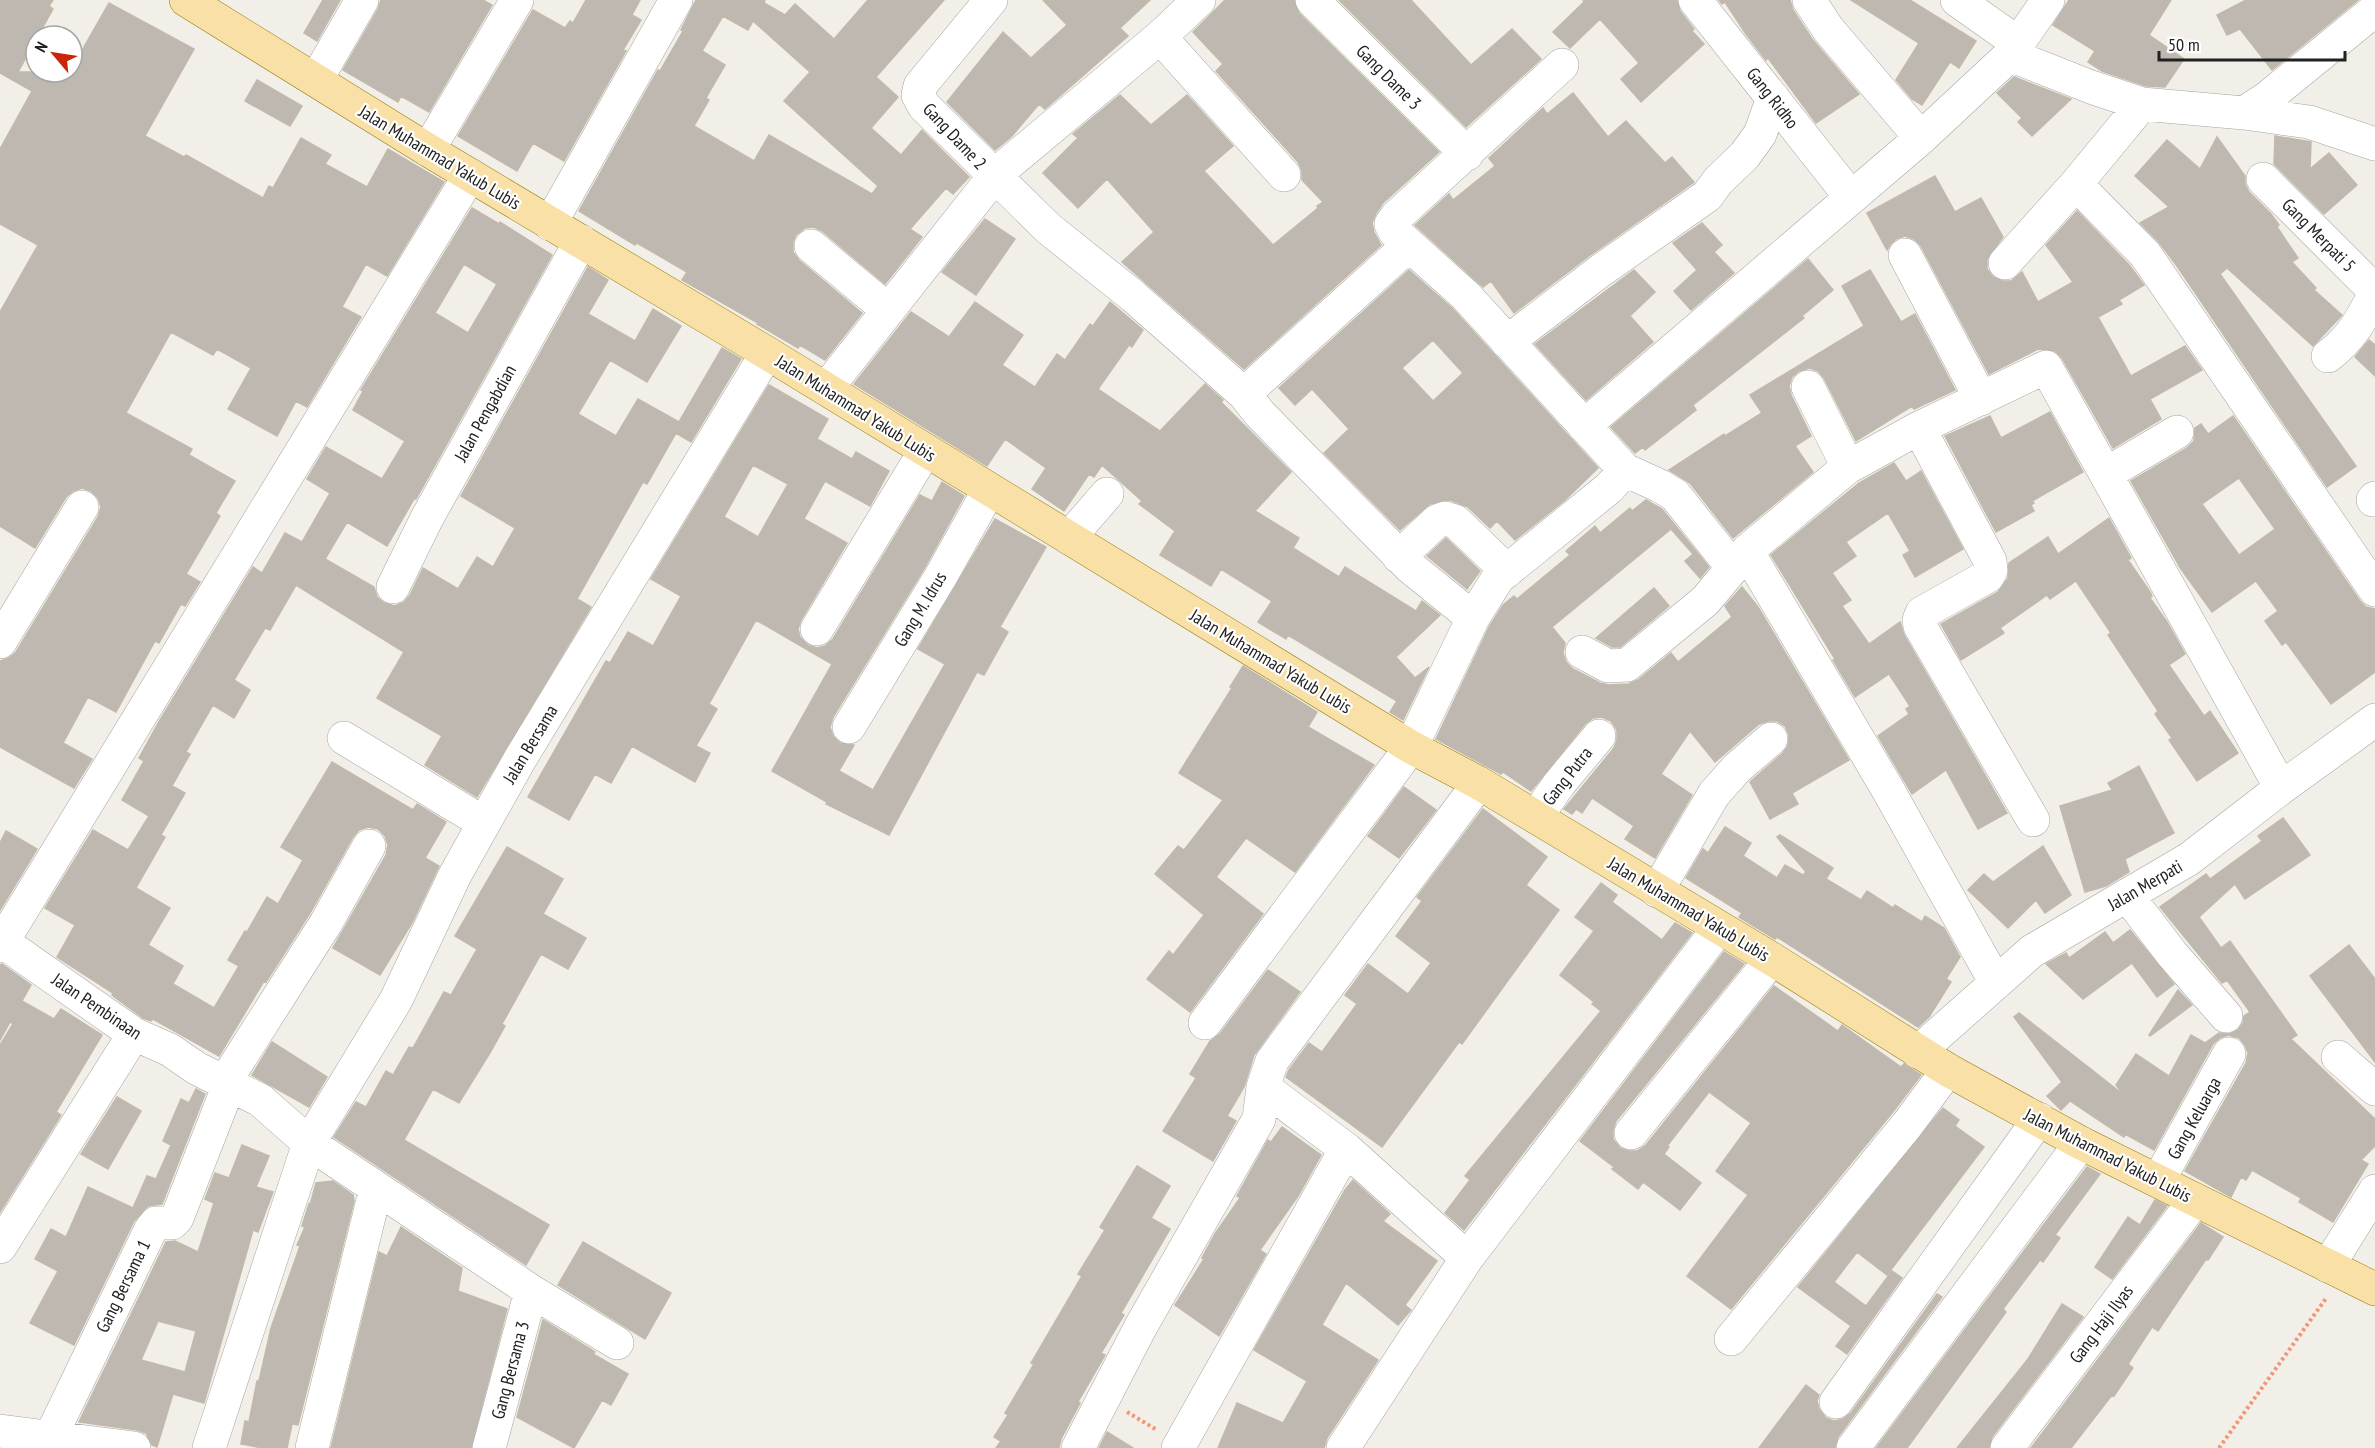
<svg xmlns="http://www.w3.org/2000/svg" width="2375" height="1448" font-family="'PT Sans Narrow',sans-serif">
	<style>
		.building { fill: #beb8b1; stroke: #c2b9ab; stroke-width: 1.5; fill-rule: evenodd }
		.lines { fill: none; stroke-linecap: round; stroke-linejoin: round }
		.minor-casing { stroke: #a5a5a5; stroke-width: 34 }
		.major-casing { stroke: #977b08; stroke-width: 34 }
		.path { stroke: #f39577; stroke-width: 4; stroke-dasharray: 3 3; stroke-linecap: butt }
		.minor { stroke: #fff; stroke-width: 33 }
		.major { stroke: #f8e0a7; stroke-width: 33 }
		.labels { text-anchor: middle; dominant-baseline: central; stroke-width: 4.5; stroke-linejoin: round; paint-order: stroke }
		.street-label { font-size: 18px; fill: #212121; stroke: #fff }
	</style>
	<rect width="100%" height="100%" fill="#f1efe8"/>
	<path class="building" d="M0,0H53L49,6L53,9L38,36H36V40L18,72H72V68L109,3L194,49L145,136L184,157L186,155L263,198L269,186L273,188L301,138L331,155L325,164L367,187L388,149L444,182L387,276L366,264L342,307L361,317L307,407L296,401L277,436L228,409L251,368L217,349L213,355L171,332L126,413L192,449L189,455L235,481L216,513L220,516L186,574L200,582L185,606L181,604L159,643L155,641L116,712L88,697L63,743L92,759L74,788L0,747V661L9,658L16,652L98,517L101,507L98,498L91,491L82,488L73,491L66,497L35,548L0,526V312L38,245L0,224V149L32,91L0,73Z
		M323,0H340L317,41L304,33Z
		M381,0H483L492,5L429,112L401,96L398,102L343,70L378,9Z
		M586,0H640L632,15L641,20L623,50L626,51L564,161L533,143L517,171L458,136L533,10L565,28L570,21L573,23Z
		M696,0H765L764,3L785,15L795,4L834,39L868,0H944L876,77L898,97L871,128L901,155L922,130L969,177L953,194L946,188L910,229L922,237L885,284L822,231L814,227L805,228L796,235L793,242V252L799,260L862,313L825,360L800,345L798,348L757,324L758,323L682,280L687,272L637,243L635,245L579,211L658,70L660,71L683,31L681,30ZM723,16L748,30L753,21L810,72L784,101L878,186L872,194L769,135L754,161L694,126L709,100L706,98L725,65L702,51Z
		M1043,0H1150L1120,28L1128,36L1045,109L1039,104L1011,137L995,150L947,102L1003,32L1031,58L1067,25Z
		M1225,0H1294L1299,13L1439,152L1383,203L1376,213L1372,223L1374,232L1381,245L1244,369L1122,262L1154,232L1107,179L1078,208L1043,173L1078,138L1073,134L1120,95L1151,125L1187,95L1233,146L1204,171L1273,245L1318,208L1317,206L1323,202L1302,180V171L1298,162L1216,71L1223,64L1193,32Z
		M1339,0H1411L1471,65L1512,29L1541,59L1466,127Z
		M1583,0H1677L1680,11L1694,29L1692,31L1704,44L1641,102L1621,79L1639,63L1600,19L1570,48L1553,32L1584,2Z
		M1719,0H1790L1793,10L1812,39L1859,94L1816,123L1768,58L1766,60L1746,34L1725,2L1722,4Z
		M1851,0H1910L1976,41L1959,68L1950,62L1922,105L1912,99L1896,80L1919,43Z
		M2069,0H2171L2149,35L2184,59L2165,87L2146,86L2102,71L2088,62L2095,51L2053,25Z
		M2246,0H2358L2272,70L2240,29L2227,35L2217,15Z
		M2014,77L2071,99L2032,136L2018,122L2022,118L1997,93Z
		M257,80L302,106L290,126L245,101Z
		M1573,93L1608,137L1626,121L1665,163L1672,157L1694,182L1589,256L1514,313L1491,281L1483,287L1415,225L1449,194L1453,200L1495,166L1489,158L1543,108L1547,114Z
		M2275,136L2311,142L2310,169L2329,153L2357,185L2324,214L2274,164Z
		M2217,137L2245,176V184L2249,192L2271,214L2279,225L2277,227L2298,258L2292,262L2316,288L2314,290L2342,315L2313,346L2227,268L2220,274L2356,466L2327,487L2177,266L2158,241L2140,223L2169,207L2135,176L2167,140L2200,169Z
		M1935,176L1955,212L1981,198L2003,237L1987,259V269L1993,277L2002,281H2011L2022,272L2038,302L2073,282L2046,245L2077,211L2130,266L2144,285L2119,300L2122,304L2098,317L2131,376L2185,346L2202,370L2150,399L2161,419L2113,448L2062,358L2055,351L2038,349L1989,374L1921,246L1914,239L1905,236L1896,239L1890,245L1887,250L1867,213Z
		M472,208L499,224L500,222L552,255L416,499H414L387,546L347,522L325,559L374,587L377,597L384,603L395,606L404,602L410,595L423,568L458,589L477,557L493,567L515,528L461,496L588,267L608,280L588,314L635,341L653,309L681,326L647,382L610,360L578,414L616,436L638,399L679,422L722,348L741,359L691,442L676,433L647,484L643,482L577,599L591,607L477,797L425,765L442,736L377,698L404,652L296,585L270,630L265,628L234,680L250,690L234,718L213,705L186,752L190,754L172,786L185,793L161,835L165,837L136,888L170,908L148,945L183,966L173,984L214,1008L239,966L228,960L245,931L247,932L267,897L278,904L303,860L281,847L332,762L413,810L417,804L446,822L425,858L439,866L412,923L380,975L333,948L386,855L388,845L385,836L378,829L368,827L359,830L353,837L310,913L266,982L264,981L219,1056L153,1019L151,1021L143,1018L112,995L113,993L57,957L75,925L45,908L93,830L128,850L149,816L122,800L144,761L139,758L160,720L253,567L262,573L285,533L302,542L330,493L307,479L326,447L382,479L405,441L353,410L363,391L361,390ZM464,264L497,284L468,333L435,313Z
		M985,219L1015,239L976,295L942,272Z
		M1702,223L1722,245L1714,252L1734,273L1691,310L1674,291L1697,270L1673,243Z
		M1808,259L1833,290L1802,316L1804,318L1693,405L1696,410L1645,450L1643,447L1635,453L1611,427Z
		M1409,270L1453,309L1598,468L1565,500L1515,540L1497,521L1490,528L1468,507L1450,500L1430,504L1400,530L1324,453L1349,429L1312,389L1295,405L1279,388ZM1433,340L1463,373L1433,401L1402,368Z
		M1634,270L1655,292L1630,316L1653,342L1586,400L1535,344Z
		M1870,270L1901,322L1915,314L1955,390L1914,409L1912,406L1856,441L1824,378L1818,371L1810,368L1799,371L1792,377L1789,386L1791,395L1811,436L1795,446L1813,472L1733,538L1690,483L1669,470L1724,434L1725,436L1762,413L1750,395L1864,326L1842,286Z
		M975,302L1023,335L1002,365L1035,387L1057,354L1065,360L1090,324L1093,326L1110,302L1143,330L1132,347L1129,345L1098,389L1160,431L1205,384L1223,400L1221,402L1291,472L1255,511L1299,538L1293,548L1339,577L1345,567L1416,611L1422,601L1440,615L1396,657L1415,678L1429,667L1403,720L1390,712L1397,701L1288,635L1286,639L1258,622L1272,601L1221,569L1211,586L1160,555L1175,531L1139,504L1142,501L1102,465L1094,477L1089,474L1064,511L1032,489L1046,468L1005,439L987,466L854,384L911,312L949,337Z
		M2369,340L2375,345V376L2355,357Z
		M769,385L828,419L817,439L852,459L856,452L889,471L870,506L825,481L804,519L847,543L801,620L798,629L800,637L808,645L817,648L825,646L833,639L920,495L932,501L942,482L964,496L925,567L833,717L830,727L833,736L840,743L854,745L839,771L873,790L945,664L918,649L995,519L1046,547L1000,627L1008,632L984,675L977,672L889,835L826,804L827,802L772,771L832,664L756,620L709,704L717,709L696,746L710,753L695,782L632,746L611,783L595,774L569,820L528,797L606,661L610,663L628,632L653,646L681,596L651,579ZM753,465L788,484L758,537L724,517Z
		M2050,412L2083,472L2032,501L2034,503L2031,505L2034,511L1996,532L1945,436L1990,416L2001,438Z
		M2233,416L2360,601L2366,607L2375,609V672L2331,704L2286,642L2282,645L2265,621L2278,611L2256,581L2212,612L2181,569L2131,481L2187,448L2194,441L2195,428L2201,424L2208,434ZM2239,478L2275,529L2239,555L2202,504Z
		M1894,463L1906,481L1921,471L1963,549L1915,577L1903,555L1910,551L1888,513L1846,542L1856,556L1832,573L1851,600L1842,606L1869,644L1900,622L1904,635L2007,813L1978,829L1946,770L1912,794L1878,736L1909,714L1906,709L1910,706L1889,674L1855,697L1833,660L1835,659L1771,555L1859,483Z
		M1646,500L1662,509L1709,567L1700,578L1685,561L1693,554L1671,529L1552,627L1565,643L1563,653L1566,662L1573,669L1600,683L1609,685L1628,684L1638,680L1671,653L1678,662L1732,617L1725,606L1742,587L1758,607L1849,760L1792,793L1798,804L1770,819L1750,782L1783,753L1788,746L1789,735L1785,726L1777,721H1768L1759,724L1715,762L1690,731L1661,774L1692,795L1655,858L1625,839L1634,826L1592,798L1582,813L1576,809L1572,814L1564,809L1614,748L1617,740V730L1611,721L1602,717L1593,718L1585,724L1531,791L1503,772L1501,774L1436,739L1489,627L1503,605L1514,596L1517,599L1570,555L1566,551L1595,526L1600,533L1630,508L1632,511Z
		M2109,518L2131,558L2128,560L2150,592L2152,596L2150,598L2167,622L2185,654L2169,665L2204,716L2210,711L2238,753L2197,781L2169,740L2172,738L2155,714L2158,711L2108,635L2111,633L2076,581L2050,599L2047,595L2000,628L2004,633L1961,660L1941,624L1998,592L2008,578L2009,563L2048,537L2058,554Z
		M1446,538L1480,571L1467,589L1427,556Z
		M1654,588L1669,606L1620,647H1612L1596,638Z
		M1243,666L1317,712L1308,727L1374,765L1295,872L1246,838L1216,877L1263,914L1190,1012L1147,979L1169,951L1173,955L1204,915L1155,874L1178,846L1184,850L1223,800L1179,773L1232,688L1230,687Z
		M2139,766L2174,833L2125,859L2129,872L2106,886L2085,892L2060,806L2112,790L2108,783Z
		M1404,787L1436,810L1399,858L1368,836Z
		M1483,809L1547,857L1526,885L1559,910L1462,1044L1459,1042L1382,1147L1286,1077L1289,1070L1309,1043L1322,1052L1357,1004L1345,995L1368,964L1408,994L1431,963L1396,936L1422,901L1417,897Z
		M2283,818L2310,855L2245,899L2235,884L2199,917L2221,948L2230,941L2297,1035L2291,1039L2375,1119V1146L2361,1160L2368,1164L2333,1222L2299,1202L2301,1198L2252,1170L2246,1180L2241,1177L2231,1197L2185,1171L2246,1063L2248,1053L2245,1045L2239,1038L2228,1035L2220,1038L2213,1044L2154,1150L2125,1134L2124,1137L2070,1101L2061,1110L2047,1096L2062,1082L2014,1017L2019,1013L2124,1095L2116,1085L2136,1054L2169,1076L2191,1035L2205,1043L2219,1033L2229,1034L2238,1030L2243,1023L2244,1016L2250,1012L2227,980L2222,983L2160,907L2206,874L2210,879L2262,841L2258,836Z
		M1725,827L1751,843L1743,856L1777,878L1785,865L1803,875L1806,872L1777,837L1780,835L1833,868L1826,879L1861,900L1867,891L1893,908L1895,905L1922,922L1925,916L1944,928L1960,957L1946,979L1951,982L1929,1017L1918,1027L1777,937L1775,939L1739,917L1742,913L1686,878L1703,849L1708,853Z
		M6,831L37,849L0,910V843Z
		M2043,846L2071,895L2045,913L2036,900L2008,928L1968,890L1984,874L1993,882Z
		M507,847L563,879L543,914L586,938L568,969L541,954L502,1024L505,1026L491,1051L459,1103L433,1089L404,1140L549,1225L526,1265L334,1137L356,1102L366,1107L386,1071L393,1075L409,1047L413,1048L444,992L451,995L477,949L455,936Z
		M1601,883L1617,895L1612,902L1662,940L1675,923L1692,933L1464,1230L1445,1213L1470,1180L1465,1176L1601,1011L1592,1004L1594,1002L1560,975L1594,931L1575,917Z
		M2130,930L2174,984L2157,997L2132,963L2083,999L2046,964L2066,953L2069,958L2105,932L2113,943Z
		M2349,945L2375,979V1062L2310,976Z
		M1724,952L1744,964L1616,1121L1613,1130V1139L1620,1148L1628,1151H1637L1646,1145L1774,986L1838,1031L1842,1025L1901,1067L1904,1064L1921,1075L1892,1113L1731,1309L1687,1276L1748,1195L1716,1171L1751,1123L1709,1092L1667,1146L1669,1147L1664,1154L1701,1183L1680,1210L1643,1182L1638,1189L1612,1169L1614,1167L1580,1141Z
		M2,964L31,985L22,1001L54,1019L61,1009L102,1035L56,1112L61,1115L0,1212V1045L13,1024L10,1022L0,1040V965Z
		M1268,970L1300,992L1254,1055L1244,1087L1227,1116L1236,1121L1213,1161L1163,1131L1196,1078L1190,1074L1210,1041L1220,1034Z
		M2178,990L2192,1005L2150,1036L2149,1035Z
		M272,1042L327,1077L309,1107L252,1075Z
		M196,1089L205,1094L162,1204L148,1206L134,1221L74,1345L30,1323L58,1271L35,1259L51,1229L66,1237L88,1187L133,1208L147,1176L156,1179L171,1145L163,1141L181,1099L189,1103Z
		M117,1097L141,1111L108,1169L81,1154Z
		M1943,1108L1959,1120L1955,1126L1984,1147L1887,1275L1857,1252L1834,1282L1866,1306L1892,1271L1902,1278L1847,1354L1836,1346L1851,1326L1798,1287Z
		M1282,1127L1321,1155L1298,1196L1260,1250L1266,1254L1219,1336L1175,1305L1204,1259L1202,1258L1215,1234L1240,1198L1237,1196L1268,1140L1271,1142Z
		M242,1145L269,1156L256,1187L273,1192L258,1232L253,1230L204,1403L173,1394L157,1447L152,1445L146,1433L137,1430L79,1422L166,1242L175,1241L198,1252L214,1203L205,1199L215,1173L229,1178ZM158,1321L196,1331L185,1372L141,1360Z
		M1137,1166L1170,1186L1151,1218L1170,1229L1121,1313L1124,1315L1101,1353L1105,1355L1078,1402L1080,1403L1061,1439L1059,1448H996L1001,1441L994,1437L1008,1415L1005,1413L1034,1364L1031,1363L1082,1276L1078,1274L1105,1230L1100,1227Z
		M2087,1167L2100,1174L2055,1235L2060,1238L2043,1262L2040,1260L2003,1309L2006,1312L1907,1448H1876Z
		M1353,1180L1390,1214L1383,1221L1437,1261L1405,1305L1411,1310L1398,1325L1346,1283L1322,1325L1378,1360L1327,1438L1324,1448H1218L1237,1403L1283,1423L1307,1381L1254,1350L1345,1190Z
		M333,1181L353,1195L354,1201L298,1425L292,1424L287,1448H262L241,1444L245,1421L249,1422L257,1381H259L271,1328L300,1246L297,1245L305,1227L302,1226L309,1204L310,1205L316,1183Z
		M2155,1200L2167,1206L2112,1279L2095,1267L2128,1217L2140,1225Z
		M2201,1223L2223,1237L2208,1260L2206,1259L2158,1331L2152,1327L2128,1364L2133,1368L2114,1396L2112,1395L2071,1448H2031Z
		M401,1227L462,1268L458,1291L507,1309L471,1448H331L379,1252L387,1256Z
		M583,1242L671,1293L645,1339L558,1285Z
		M1937,1294L1942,1297L1838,1437L1835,1448H1759L1806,1385L1819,1395L1817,1401L1819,1409L1826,1418L1834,1421L1843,1419L1851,1413Z
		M2062,1304L2083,1317L1992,1437L1989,1448H1957L2028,1359Z
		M543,1320L595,1352L593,1354L628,1374L611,1405L602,1400L574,1448L517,1417Z
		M1107,1432L1133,1448H1099Z"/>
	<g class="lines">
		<defs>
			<path id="minor" d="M991,0L920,86L918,95L924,106L1049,229L1133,296L1244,394L1260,414L1410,567L1473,618
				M1312,0L1467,154
				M1695,0L1850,196
				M1809,0L1828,29L1921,138
				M1957,0L2018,43
				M2048,0L2010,55L2091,87L2142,104L2244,113L2309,122L2375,144
				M1160,37L1284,175
				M1562,65L1396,217L1391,224L1395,232L1466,296L1625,470L1660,486L1675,495L1733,568
				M316,80L362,0
				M2142,104L2076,184L2145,254L2375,590
				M2244,113L2267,98L2375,10
				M428,150L517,0
				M2263,179L2375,291
				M550,224L676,0
				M811,246L888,310
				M1905,255L1981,399
				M2005,263L2076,184
				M1507,342L1600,271L1707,196L1718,181L1745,155L1760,134L1773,98
				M2328,356C2351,339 2362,319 2375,293
				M1808,387L1848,467
				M826,389L996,174L1160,37L1199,0
				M1244,394L1409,245
				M1584,426L1921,138L2010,55
				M1919,428L1990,561L1991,570L1988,576L1922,613L1919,620L1920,626L2033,820
				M2106,474L2177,432
				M2373,500L2375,498
				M1069,538L1107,494
				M1747,551L1887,788L1996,983
				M1399,557L1437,521L1445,518L1455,521L1507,571
				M393,587L427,518L581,241
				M817,629L925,451
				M0,642L82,507
				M1582,652L1608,666L1627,665L1705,601L1747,551L1848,467L1919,428L2046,367L2281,788
				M849,727L941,576L989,490
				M344,738L484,823
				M1536,817L1559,784L1599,736
				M1657,891L1714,794L1737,768L1771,739
				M2127,895L2172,954L2226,1016
				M0,940L134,1034L170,1050L196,1068L260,1100L309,1143L531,1291L617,1343
				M0,946L470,175
				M1205,1023L1411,747L1473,618L1498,578L1609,488L1625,470
				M1918,1052L2032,951L2189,859L2281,788L2375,720
				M2338,1057L2375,1089
				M224,1083L326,923L369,846
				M1263,1087L1346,1149L1467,1258
				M1631,1133L1772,959
				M2158,1181L2229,1054
				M0,1247L134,1034
				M2328,1266L2375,1191
				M1731,1339L1907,1125L1948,1070
				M1836,1402L2039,1119
				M0,1431L134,1448
				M51,1436L151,1229L156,1223H172L177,1218L229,1085
				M209,1448L309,1143L396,1000L455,875L520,759L767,353
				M312,1448L376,1188
				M489,1448L531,1291
				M1078,1448L1140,1328L1259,1119L1263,1087L1272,1061L1479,783
				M1178,1448L1346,1149
				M1343,1448L1467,1258L1719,928
				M1853,1448L2081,1143
				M2007,1448L2195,1200"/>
			<path id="major" d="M186,0L428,150L767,353L1411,747L1479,783L1772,959L1948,1070L2081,1143L2375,1289"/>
		</defs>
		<use href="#minor" class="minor-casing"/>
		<use href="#major" class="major-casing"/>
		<path class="path" d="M1127,1412L1157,1430
			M2219,1448L2327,1297"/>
		<use href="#minor" class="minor"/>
		<use href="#major" class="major"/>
	</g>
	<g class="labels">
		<g class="street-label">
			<text transform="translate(1389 77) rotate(45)">Gang Dame 3</text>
			<text transform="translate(1773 98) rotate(52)">Gang Ridho</text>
			<text transform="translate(955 136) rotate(47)">Gang Dame 2</text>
			<text transform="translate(440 157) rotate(31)">Jalan Muhammad Yakub Lubis</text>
			<text transform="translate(2319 235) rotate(45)">Gang Merpati 5</text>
			<text transform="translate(856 408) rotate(32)">Jalan Muhammad Yakub Lubis</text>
			<text transform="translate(485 413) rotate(-61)">Jalan Pengabdian</text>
			<text transform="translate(920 609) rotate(-59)">Gang M. Idrus</text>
			<text transform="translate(1271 661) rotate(31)">Jalan Muhammad Yakub Lubis</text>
			<text transform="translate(530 744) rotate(-59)">Jalan Bersama</text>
			<text transform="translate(1567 776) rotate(-52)">Gang Putra</text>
			<text transform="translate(2145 885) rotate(-30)">Jalan Merpati</text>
			<text transform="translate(1689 909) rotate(31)">Jalan Muhammad Yakub Lubis</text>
			<text transform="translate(97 1006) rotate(34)">Jalan Pembinaan</text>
			<text transform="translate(2194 1118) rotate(-61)">Gang Keluarga</text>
			<text transform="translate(2108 1155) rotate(27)">Jalan Muhammad Yakub Lubis</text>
			<text transform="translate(123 1286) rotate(-64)">Gang Bersama 1</text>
			<text transform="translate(2101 1324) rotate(-53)">Gang Haji Ilyas</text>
			<text transform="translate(510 1370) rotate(-75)">Gang Bersama 3</text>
		</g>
	</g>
	<g transform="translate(54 54) rotate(299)"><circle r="28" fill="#ffffff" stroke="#a6a6a6" stroke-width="1.5"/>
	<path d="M0-4.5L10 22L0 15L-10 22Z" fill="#c8250a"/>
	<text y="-9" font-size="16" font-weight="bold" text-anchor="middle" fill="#212121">N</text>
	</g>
	<path d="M2159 51v9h186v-9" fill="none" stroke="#212121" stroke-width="3"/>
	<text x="2168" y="51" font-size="18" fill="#212121" stroke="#ffffff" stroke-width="4.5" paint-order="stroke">50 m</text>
</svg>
